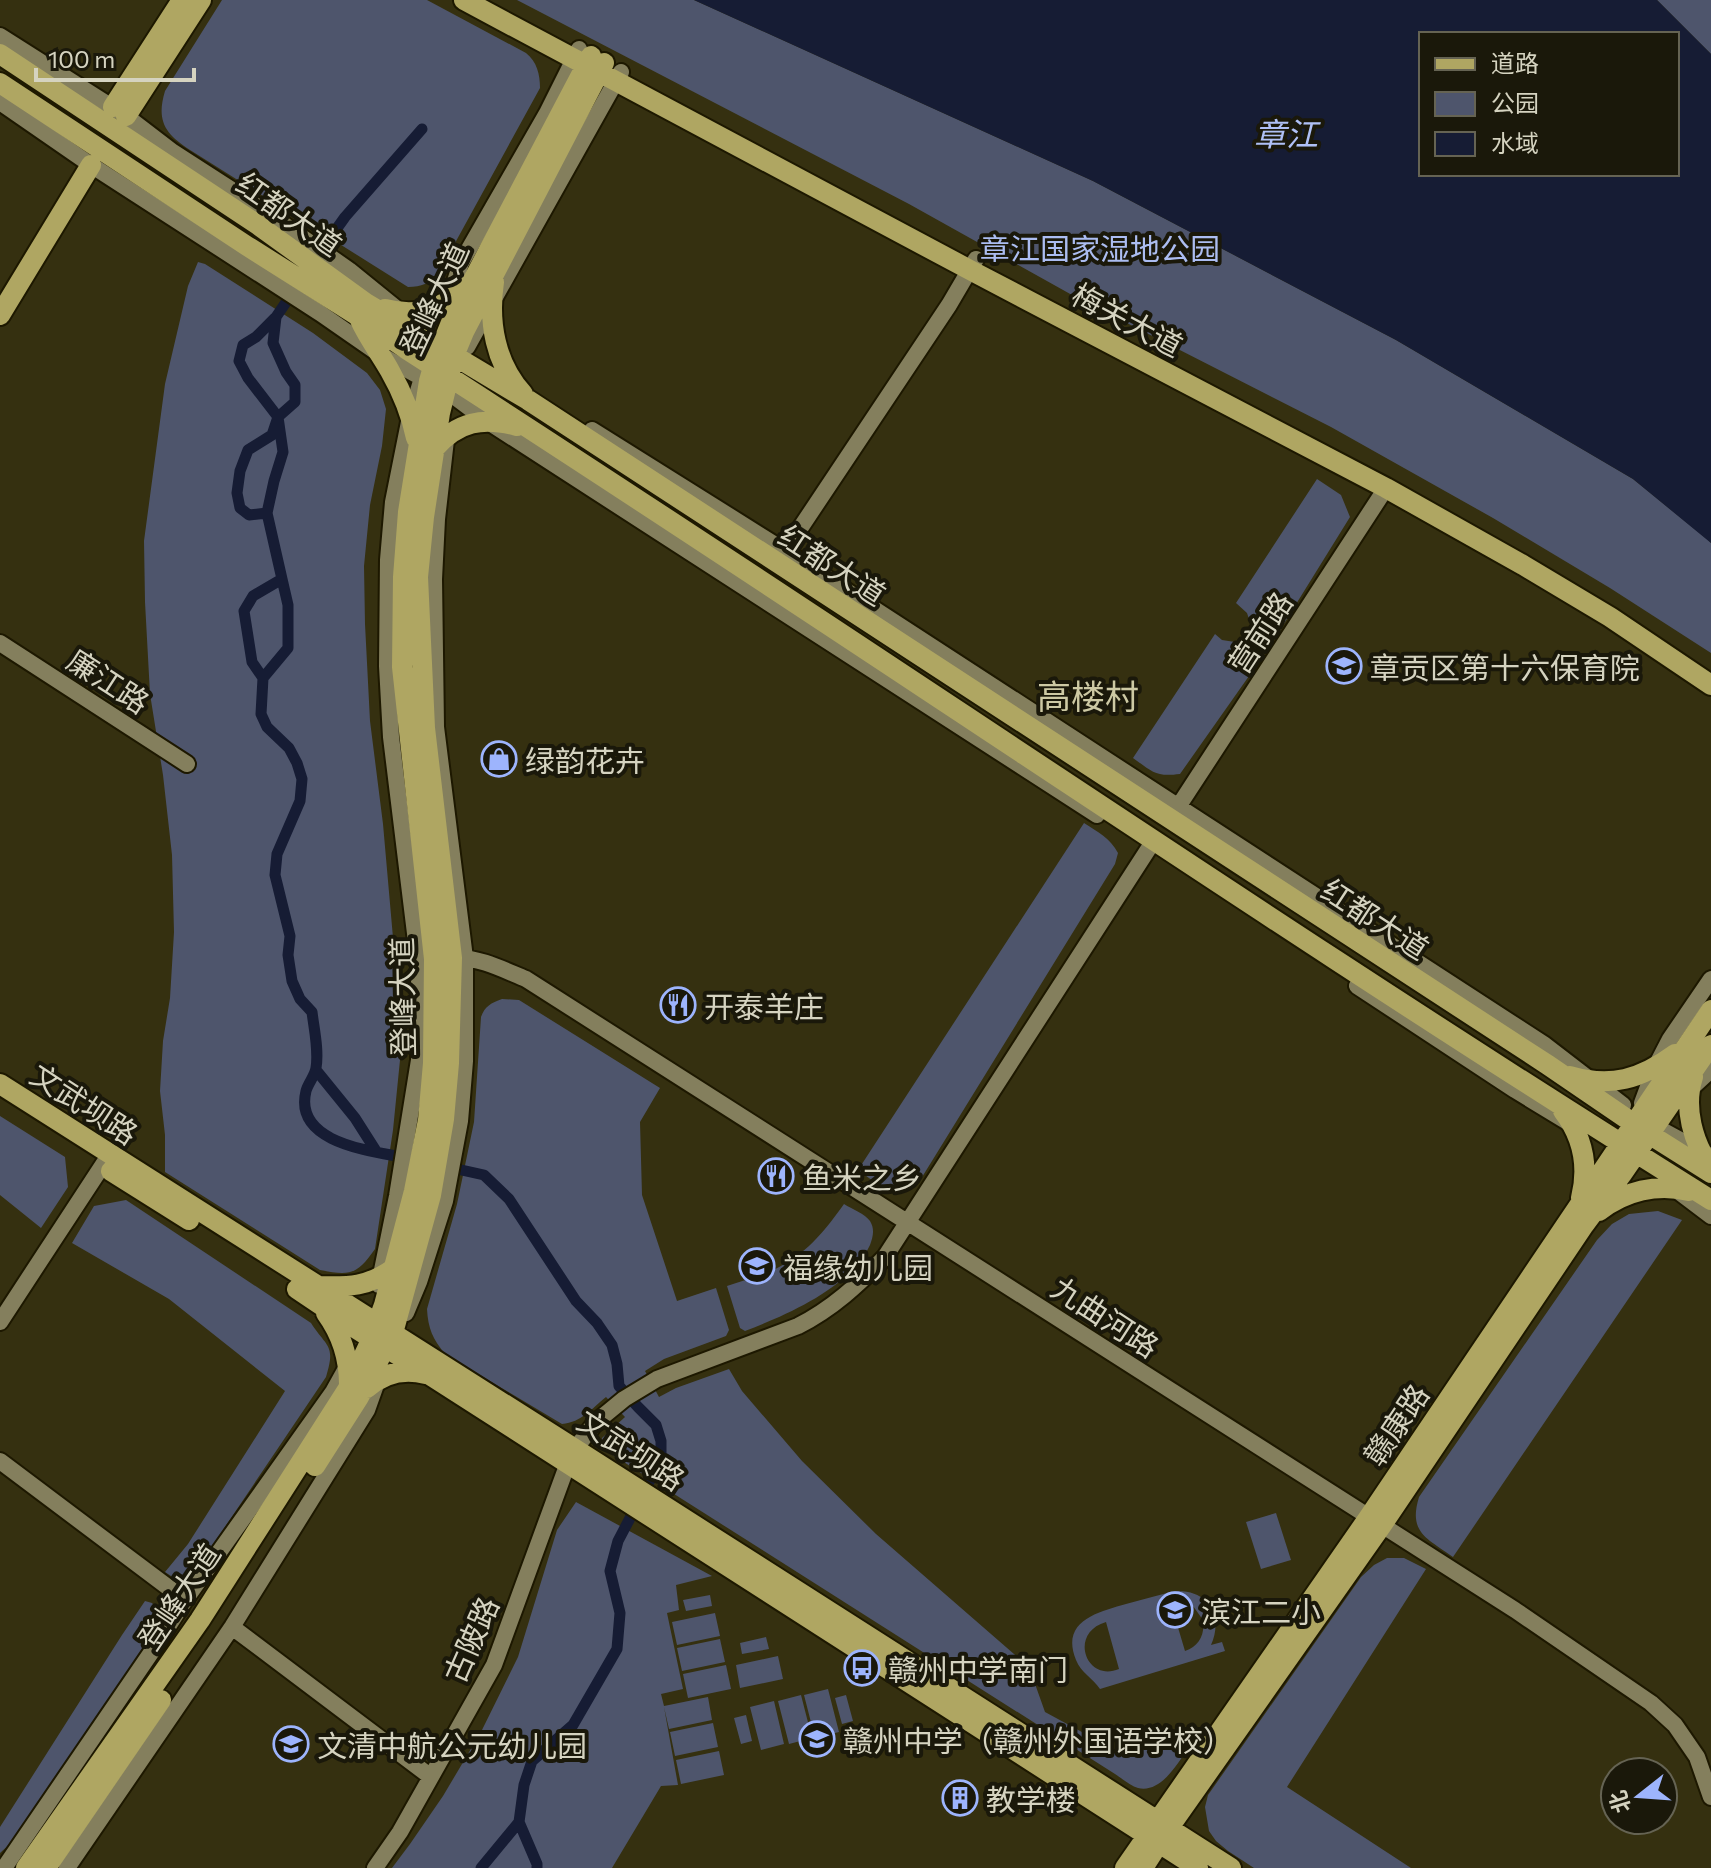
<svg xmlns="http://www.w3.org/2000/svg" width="1711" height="1868" font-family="Commissioner,'Noto Sans SC',sans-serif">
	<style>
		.green { fill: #4e556c; fill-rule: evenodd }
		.water { fill: #161c34; fill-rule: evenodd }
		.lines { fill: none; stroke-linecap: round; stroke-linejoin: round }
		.canal { stroke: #161c34; stroke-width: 11 }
		.minor-casing { stroke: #1d1800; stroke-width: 20 }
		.major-casing { stroke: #1d1800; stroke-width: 24 }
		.minor { stroke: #847f5d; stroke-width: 16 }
		.major { stroke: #afa662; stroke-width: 20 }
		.labels { text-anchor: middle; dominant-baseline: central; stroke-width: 8; stroke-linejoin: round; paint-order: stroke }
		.street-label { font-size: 30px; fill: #d5d3c0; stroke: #1a180a }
		.park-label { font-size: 30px; fill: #acbdf1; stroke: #1a180a }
		.poi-label { font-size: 30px; fill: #d5d3c0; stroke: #1a180a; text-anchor: start }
		.water-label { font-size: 32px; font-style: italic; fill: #afc0f5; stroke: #1a180a }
		.quarter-label { font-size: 34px; fill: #cdc9a4; stroke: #1a180a }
	</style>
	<rect width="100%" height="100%" fill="#353010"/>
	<path class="green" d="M222,0H427L526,53C537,62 540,74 540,88L438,274C429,283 422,287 408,287L190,150C165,134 156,121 165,91Z
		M517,0H694L1093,181L1396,340L1633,479L1708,540L1711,543V653L1610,588L1493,518L1331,427L1072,295L909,204Z
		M1657,0H1711V54Z
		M198,262L205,264L313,333L367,373L380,390L386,409L382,446L370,505L364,566L365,624L370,721L383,824L402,1040L393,1130L375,1249C357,1275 350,1276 320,1270L165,1172V1135L160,1091L163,1041L170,998L174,932L172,855L163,775L150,694L145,602L144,541L165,384L188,286Z
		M1317,479L1341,495L1350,517L1275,638L1250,622L1247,613L1236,603Z
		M1215,634L1222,640L1235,642L1261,659L1180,774C1155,777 1153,772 1133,758Z
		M1084,823C1098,832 1110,838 1118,853L1115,864L919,1182C895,1201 879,1185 858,1170Z
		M502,999L519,1000L660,1088L640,1122L642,1195L677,1301L716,1288L729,1330L726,1336L664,1359L645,1371L659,1397L676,1388L729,1369L742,1391L802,1461L876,1534L1029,1667L1045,1712L1128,1757L1145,1735L1185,1753C1175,1767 1160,1793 1138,1788C1131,1786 1121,1778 1115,1774L608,1452L603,1443L602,1438L625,1417L606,1397C591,1409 582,1422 562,1424L445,1354C433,1339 428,1329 427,1309L457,1204L474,1122L481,1017C485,1006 491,1003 502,999Z
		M0,1116L65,1157L68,1187L41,1228L0,1195Z
		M126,1200L311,1323C327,1348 336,1344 326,1377L200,1564C192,1572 186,1577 174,1578L165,1572L188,1544L285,1391L169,1299L72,1243L94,1206Z
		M844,1204C852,1209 865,1214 870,1221C875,1229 873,1237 870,1245C851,1287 787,1315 745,1331L740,1328L727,1286C745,1280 765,1275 781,1266C809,1251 826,1229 844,1204Z
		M1658,1211L1682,1220L1453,1557C1427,1538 1408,1533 1419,1497L1597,1240L1612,1224L1629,1214Z
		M576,1502L712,1576L676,1585L679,1610L667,1613L683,1689L661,1694L664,1706L708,1697L712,1720L669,1729L664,1707L678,1785L661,1786L612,1868H392L410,1844L443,1796L481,1732L518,1657L557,1530Z
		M1276,1513L1291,1560L1261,1569L1246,1522Z
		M1387,1558H1404L1426,1569L1287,1787L1411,1868H1254L1228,1851L1216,1841L1209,1831L1205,1807L1208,1795L1361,1577L1374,1565Z
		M1175,1591C1208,1589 1224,1616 1211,1645L1222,1642L1225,1651L1100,1689C1093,1678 1081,1673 1076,1660C1060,1621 1098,1612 1126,1604C1142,1600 1158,1595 1175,1591ZM1176,1602L1193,1606L1203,1620C1205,1635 1199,1646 1185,1651L1171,1604ZM1106,1622L1119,1669C1086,1683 1068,1633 1106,1622Z
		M710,1595L712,1606L686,1611L683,1600Z
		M145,1601L152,1603C160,1612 160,1621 156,1631L12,1842L0,1853V1827L122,1635Z
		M715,1613L720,1636L677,1645L672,1622Z
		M766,1637L769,1649L742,1654L740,1643Z
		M720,1639L725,1662L682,1671L677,1648Z
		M778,1656L783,1679L740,1688L736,1665Z
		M726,1665L731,1689L688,1698L683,1674Z
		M828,1689L839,1732L815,1738L804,1695Z
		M801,1695L812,1738L789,1744L778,1701Z
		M846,1695L853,1721L842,1724L835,1698Z
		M774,1701L784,1744L761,1750L750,1707Z
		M746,1715L752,1741L741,1744L734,1718Z
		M713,1723L718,1747L675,1756L670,1732Z
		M719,1751L724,1775L681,1784L676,1760Z"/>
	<path class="water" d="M694,0H1657L1711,54V543L1633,479L1396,340L1093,181ZM1421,34H1677V174H1421Z"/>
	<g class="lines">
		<path class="canal" d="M318,255L345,217L422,129
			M295,289L276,317L273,343L286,372L295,385V402L278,417L272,435L248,450L240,471L237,493L240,508L249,515L267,513L282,579L253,596L244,611L252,662L263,678L261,714L267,727L289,748L297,763L302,779L300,801L277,854L275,875L290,936L288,955L292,981L300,999L312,1012C314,1029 319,1050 316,1068C315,1076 308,1083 306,1091C293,1144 373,1151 407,1158
			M267,513L274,481L283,452L278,417L248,378L239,361L243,345L256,337L275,318
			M263,678L288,648V605L282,579
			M316,1070L355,1118L376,1151
			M448,1167L484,1175L509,1199L576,1301L597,1323L612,1345L617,1364L619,1386L638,1407L656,1425L661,1441V1459L618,1541L610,1571L620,1613L617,1649L573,1725L532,1761L524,1785L519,1822L537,1864V1868
			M481,1868L519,1822"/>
		<defs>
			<path id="minor" d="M0,36L126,116L173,152L263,210L349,270L402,313
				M0,102L91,165L320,313L379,354L451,394L487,421L1097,815
				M448,303L461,263L547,113L579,49
				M467,347L621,72
				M592,430L785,551L1545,1045L1623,1105
				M785,551L949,305L976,259
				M0,643L187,764
				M1178,807L1386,488
				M456,958C479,957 504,970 526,979L1515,1610L1651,1703L1675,1725L1697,1757L1711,1797
				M1357,986L1515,1090L1569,1123
				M1688,1091L1711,1070
				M1642,1103L1655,1068L1670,1039L1711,979
				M1649,1123L1706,1154
				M1674,1188L1711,1216
				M379,1285L397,1196L419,1060V966L391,737L387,666L388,560L393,502L410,417L422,378
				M406,1313L419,1282L445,1201L460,1121L465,1061V958L436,727L434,579L437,519L447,431
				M0,1322L110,1154
				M0,1461L185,1600
				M232,1627L431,1777
				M4,1868L157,1644L185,1600L333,1392L348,1365
				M67,1868L232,1627L367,1410L378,1379
				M375,1868L400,1832L494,1665L568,1463L575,1449L596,1422L624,1399L657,1379L798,1326C832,1309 859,1284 885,1257L1149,848"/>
			<path id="major" d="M464,0L970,270L1386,488L1523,565L1610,617L1711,685
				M0,54L258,225L366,303L528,400L1548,1065L1649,1134L1711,1173
				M0,83L247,246L358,316L406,349C843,629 1270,925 1711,1200
				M113,107L182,0
				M126,116L201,0
				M494,282C488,322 495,363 523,394
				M385,309C415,317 443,310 464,287
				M0,315L91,165
				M360,320C368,338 380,353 390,371C402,392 411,414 416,438
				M434,449C458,421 483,417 517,426
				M1570,1076C1611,1088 1641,1079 1675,1054
				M1693,1077C1683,1107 1693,1143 1711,1168
				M0,1084L575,1449L1231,1868
				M1563,1111C1583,1137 1589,1166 1581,1198
				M111,1171L189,1220
				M1599,1211C1625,1191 1657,1183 1689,1191
				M319,1286C349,1287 368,1287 394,1268
				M297,1289L355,1328L433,1377L1198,1868
				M326,1313C342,1335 349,1357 349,1384
				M367,1388C384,1373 403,1368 426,1374
				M315,1466L359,1397L393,1333L431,1195L444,1119L449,1063L452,958L425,728L418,577L424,517L440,413L454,356L464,332L604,63
				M26,1868L200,1620L349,1387L372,1338L384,1305L414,1191L428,1120L433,1063L434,959L402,667L403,577L408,512L429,381L433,367L452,320L591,56
				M46,1868L161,1700
				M1125,1868L1369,1517L1711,1010
				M1143,1868L1168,1829L1382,1525L1584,1225L1622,1174L1711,1045"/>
		</defs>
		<use href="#minor" class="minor-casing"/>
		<use href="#major" class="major-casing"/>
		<use href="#minor" class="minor"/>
		<use href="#major" class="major"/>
	</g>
	<defs>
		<symbol id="school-ring" viewBox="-11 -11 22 22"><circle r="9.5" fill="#1a180a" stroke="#9db4fd" stroke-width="1.5"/><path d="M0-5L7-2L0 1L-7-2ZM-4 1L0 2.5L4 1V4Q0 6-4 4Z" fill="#9db4fd"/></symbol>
		<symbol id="shop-ring" viewBox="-11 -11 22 22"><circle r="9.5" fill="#1a180a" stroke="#9db4fd" stroke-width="1.5"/><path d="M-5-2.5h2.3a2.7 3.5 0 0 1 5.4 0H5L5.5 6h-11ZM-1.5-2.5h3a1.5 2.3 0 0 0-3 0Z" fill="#9db4fd"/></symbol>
		<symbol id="restaurant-ring" viewBox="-11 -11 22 22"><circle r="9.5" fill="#1a180a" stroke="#9db4fd" stroke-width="1.5"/><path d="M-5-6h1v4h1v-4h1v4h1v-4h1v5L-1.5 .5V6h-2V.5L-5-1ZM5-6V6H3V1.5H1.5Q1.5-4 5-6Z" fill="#9db4fd"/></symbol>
		<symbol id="bus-ring" viewBox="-11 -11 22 22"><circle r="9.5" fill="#1a180a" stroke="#9db4fd" stroke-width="1.5"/><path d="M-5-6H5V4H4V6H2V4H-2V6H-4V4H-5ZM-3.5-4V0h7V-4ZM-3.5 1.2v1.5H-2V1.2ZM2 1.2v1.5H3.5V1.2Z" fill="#9db4fd"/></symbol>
		<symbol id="building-ring" viewBox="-11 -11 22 22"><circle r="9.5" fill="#1a180a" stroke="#9db4fd" stroke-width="1.5"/><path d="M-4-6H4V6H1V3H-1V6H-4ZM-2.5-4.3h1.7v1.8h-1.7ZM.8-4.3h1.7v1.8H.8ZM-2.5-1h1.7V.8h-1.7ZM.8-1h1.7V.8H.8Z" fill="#9db4fd"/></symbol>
	</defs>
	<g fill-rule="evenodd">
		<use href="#school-ring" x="1324" y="646" width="40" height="40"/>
		<use href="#shop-ring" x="479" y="739" width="40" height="40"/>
		<use href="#restaurant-ring" x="658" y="985" width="40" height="40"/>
		<use href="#restaurant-ring" x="756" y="1156" width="40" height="40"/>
		<use href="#school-ring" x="737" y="1246" width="40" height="40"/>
		<use href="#school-ring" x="1155" y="1590" width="40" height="40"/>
		<use href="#bus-ring" x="842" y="1648" width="40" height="40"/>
		<use href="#school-ring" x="797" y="1719" width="40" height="40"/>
		<use href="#school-ring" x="271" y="1724" width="40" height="40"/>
		<use href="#building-ring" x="940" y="1778" width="40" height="40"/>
	</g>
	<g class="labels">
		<g class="street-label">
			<text transform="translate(290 213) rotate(35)">红都大道</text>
			<text transform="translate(433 298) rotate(-65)">登峰大道</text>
			<text transform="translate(1128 319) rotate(28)">梅关大道</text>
			<text transform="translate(833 564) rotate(33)">红都大道</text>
			<text transform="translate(1259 632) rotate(-57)">营前路</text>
			<text transform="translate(109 680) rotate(33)">廉江路</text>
			<text transform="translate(1376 918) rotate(33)">红都大道</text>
			<text transform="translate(401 997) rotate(-91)">登峰大道</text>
			<text transform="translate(85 1103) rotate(33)">文武坝路</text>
			<text transform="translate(1106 1316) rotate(33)">九曲河路</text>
			<text transform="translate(1395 1424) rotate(-56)">赣康路</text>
			<text transform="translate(632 1449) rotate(33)">文武坝路</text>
			<text transform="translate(178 1596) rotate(-56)">登峰大道</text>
			<text transform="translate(470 1639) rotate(-66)">古陂路</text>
		</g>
		<g class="park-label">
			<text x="1100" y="247">章江国家湿地公园</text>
		</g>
		<g class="poi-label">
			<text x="1370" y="666">章贡区第十六保育院</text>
			<text x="525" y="759">绿韵花卉</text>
			<text x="704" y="1005">开泰羊庄</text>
			<text x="802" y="1176">鱼米之乡</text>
			<text x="783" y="1266">福缘幼儿园</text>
			<text x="1201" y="1610">滨江二小</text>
			<text x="888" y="1668">赣州中学南门</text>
			<text x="843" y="1739">赣州中学（赣州外国语学校）</text>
			<text x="317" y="1744">文清中航公元幼儿园</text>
			<text x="986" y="1798">教学楼</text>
		</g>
		<g class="water-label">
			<text x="1286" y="133">章江</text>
		</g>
		<g class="quarter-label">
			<text x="1088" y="695">高楼村</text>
		</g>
	</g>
	<rect x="1419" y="32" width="260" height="144" fill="#1a180a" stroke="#656353" stroke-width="2"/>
	<rect x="1435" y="58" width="40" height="12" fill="#afa662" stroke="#656353" stroke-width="2"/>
	<text x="1491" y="72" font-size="24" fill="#d5d3c0">道路</text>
	<rect x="1435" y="92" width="40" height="24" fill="#4e556c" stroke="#656353" stroke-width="2"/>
	<text x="1491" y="112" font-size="24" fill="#d5d3c0">公园</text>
	<rect x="1435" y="132" width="40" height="24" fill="#161c34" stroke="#656353" stroke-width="2"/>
	<text x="1491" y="152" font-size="24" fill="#d5d3c0">水域</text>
	<g transform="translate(1639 1796) rotate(253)"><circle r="38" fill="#1a180a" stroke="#656353" stroke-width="2"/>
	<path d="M0-6L14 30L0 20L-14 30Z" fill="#9db4fd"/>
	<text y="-12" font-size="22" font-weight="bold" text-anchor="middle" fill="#d5d3c0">北</text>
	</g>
	<path d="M36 68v12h158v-12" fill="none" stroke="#d5d3c0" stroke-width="4"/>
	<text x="48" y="68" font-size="24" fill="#d5d3c0" stroke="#1a180a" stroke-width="6" paint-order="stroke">100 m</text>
</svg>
